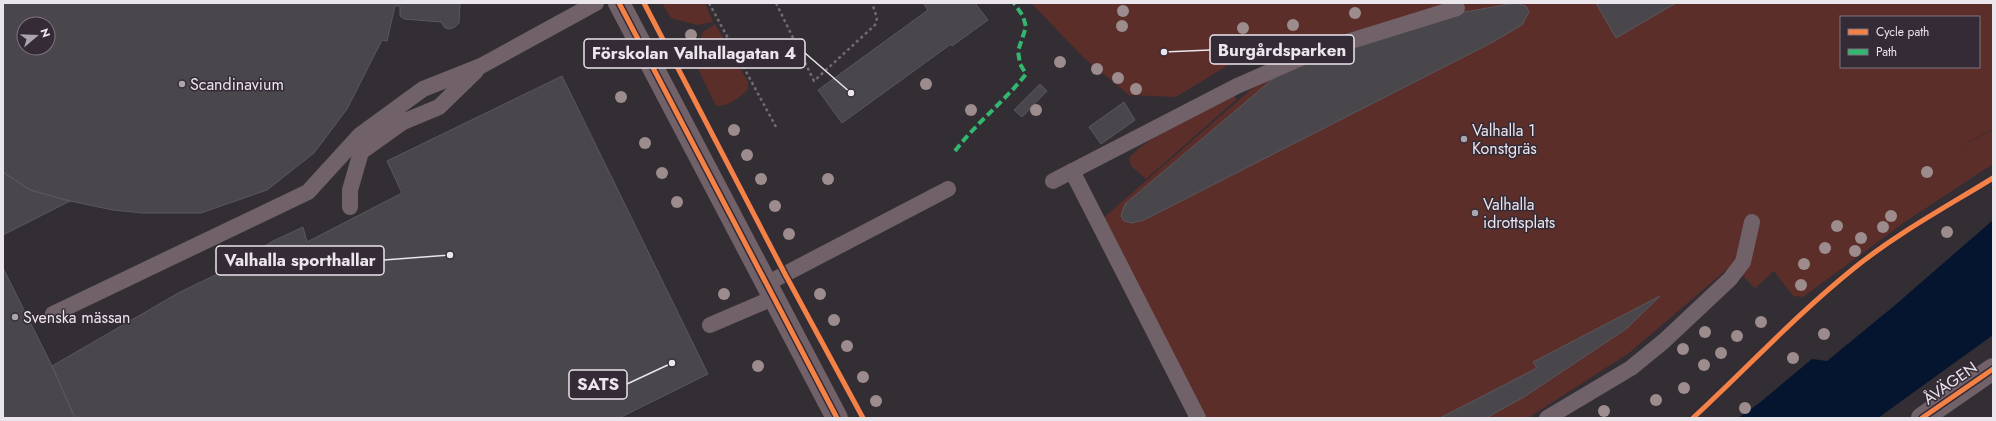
<svg xmlns="http://www.w3.org/2000/svg" width="1996" height="421" font-family="Jost,sans-serif">
	<style>
		.green { fill: #5c2e2a; fill-rule: evenodd }
		.water { fill: #051530 }
		.building { fill: #49464c; stroke: #5a575d; fill-rule: evenodd }
		.lines { fill: none; stroke-linecap: round; stroke-linejoin: round }
		.path { stroke: #74696f; stroke-width: 2.5; stroke-dasharray: 3 3; stroke-linecap: butt }
		.service { stroke: #716169; stroke-width: 16 }
		.minor { stroke: #716169; stroke-width: 22 }
		.quiet { stroke: #33b770; stroke-width: 4; stroke-dasharray: 8 4; stroke-linecap: butt }
		.cycleway-casing { stroke: #352b37; stroke-width: 8 }
		.cycleway { stroke: #f48246; stroke-width: 5 }
		.tree { fill: #9c8c8d }
		.poi-dot { fill: #aba5ac; stroke: #352b37; stroke-width: 1.5 }
		.labels { text-anchor: middle; dominant-baseline: central; stroke-width: 3; stroke-linejoin: round; paint-order: stroke }
		.poi-label { font-size: 16px; fill: #ebe5ec; stroke: #352b37; text-anchor: start }
		.street-label { font-size: 16px; fill: #ebe5ec; stroke: #352b37 }
		.leader { fill: none; stroke: #ebe5ec; stroke-width: 1.5 }
		.callout-dot { fill: #ebe5ec; stroke: #352b37; stroke-width: 1.5 }
		.callout { fill: #352b37; stroke: #ebe5ec; stroke-width: 1.5 }
		.callout-label { font-size: 17px; text-anchor: middle; font-weight: bold; fill: #ebe5ec }
	</style>
	<rect width="100%" height="100%" fill="#332e34"/>
	<path class="green" d="M662,3H705L713,22L697,25L671,18Z
		M1031,3H1449L1344,35L1256,48L1176,97L1129,95L1083,57Z
		M1460,3H1993V129L1952,151L1993,130V164L1906,221L1803,297L1793,296L1774,271L1755,288L1732,265L1629,353L1528,418H1203L1101,220L1277,67ZM1841,17H1979V67H1841Z
		M715,24L748,82V89C741,97 728,106 717,106L714,102L693,58L703,32Z
		M1234,96L1237,99L1146,179L1131,166L1129,158C1150,134 1204,111 1234,96Z"/>
	<path class="water" d="M1993,220V335L1878,418H1738L1758,404L1812,359L1827,361L1894,306Z"/>
	<path class="building" d="M3,3H460L459,23L455,27L450,29L445,28L441,22L404,19L400,16V6H395L387,41L382,40L347,109L314,153L267,190L201,213H143L113,210L70,201L30,190L3,172ZM24,24H48V48H24Z
		M923,3H975L988,20L952,46L951,44L842,123L818,90L928,10Z
		M1515,3L1526,6L1529,12L1522,25L1493,42L1144,220L1132,223L1124,221L1121,216L1125,204L1280,73L1316,54L1443,16Z
		M1596,3H1676L1616,38Z
		M562,76L708,374L619,418H75L52,366L180,292L230,268L273,241L303,227L307,242L402,193L387,161Z
		M1040,84L1047,91L1022,117L1014,110Z
		M1124,102L1135,120L1101,144L1089,127Z
		M3,172L30,190L70,201L3,235Z
		M3,268L52,366L75,418H3Z
		M1660,296L1626,329L1524,397L1486,418H1440L1537,368L1533,362Z"/>
	<g class="lines">
		<path class="path" d="M709,3L776,127
			M776,3L814,81L875,25L877,18L872,3"/>
		<path class="service" d="M1072,171L1198,418
			M1053,181L1237,86L1315,52L1457,8
			M350,207V190L361,152L403,122L439,107L476,71
			M766,284L948,189
			M53,314L308,192L360,135L423,89L481,66L596,3
			M710,325L773,298
			M1547,418L1631,368L1664,341L1730,279L1743,262L1752,222"/>
		<path class="minor" d="M619,3L837,418
			M1922,418L1993,369"/>
		<path class="quiet" d="M955,151C976,123 1004,102 1026,74L1020,64L1018,51L1026,27L1023,16L1014,3"/>
		<defs>
			<path id="cycleway" d="M619,3L837,418
				M644,3L785,274L863,418
				M1693,418C1747,368 1796,315 1853,269C1896,234 1946,207 1993,178
				M1922,418L1993,369"/>
		</defs>
		<use href="#cycleway" class="cycleway-casing"/>
		<use href="#cycleway" class="cycleway"/>
	</g>
	<g class="tree">
		<circle cx="1123" cy="11" r="6"/>
		<circle cx="1355" cy="13" r="6"/>
		<circle cx="1293" cy="25" r="6"/>
		<circle cx="1122" cy="26" r="6"/>
		<circle cx="1243" cy="28" r="6"/>
		<circle cx="691" cy="35" r="6"/>
		<circle cx="1060" cy="62" r="6"/>
		<circle cx="1097" cy="69" r="6"/>
		<circle cx="1118" cy="78" r="6"/>
		<circle cx="926" cy="84" r="6"/>
		<circle cx="1136" cy="89" r="6"/>
		<circle cx="621" cy="97" r="6"/>
		<circle cx="971" cy="110" r="6"/>
		<circle cx="1036" cy="110" r="6"/>
		<circle cx="734" cy="130" r="6"/>
		<circle cx="645" cy="143" r="6"/>
		<circle cx="747" cy="155" r="6"/>
		<circle cx="1927" cy="172" r="6"/>
		<circle cx="662" cy="173" r="6"/>
		<circle cx="761" cy="179" r="6"/>
		<circle cx="828" cy="179" r="6"/>
		<circle cx="677" cy="202" r="6"/>
		<circle cx="775" cy="206" r="6"/>
		<circle cx="1891" cy="216" r="6"/>
		<circle cx="1837" cy="226" r="6"/>
		<circle cx="1883" cy="227" r="6"/>
		<circle cx="1947" cy="232" r="6"/>
		<circle cx="789" cy="234" r="6"/>
		<circle cx="1861" cy="238" r="6"/>
		<circle cx="1825" cy="248" r="6"/>
		<circle cx="1855" cy="251" r="6"/>
		<circle cx="1804" cy="264" r="6"/>
		<circle cx="1801" cy="285" r="6"/>
		<circle cx="724" cy="294" r="6"/>
		<circle cx="820" cy="294" r="6"/>
		<circle cx="834" cy="320" r="6"/>
		<circle cx="1761" cy="322" r="6"/>
		<circle cx="1705" cy="332" r="6"/>
		<circle cx="1824" cy="334" r="6"/>
		<circle cx="1737" cy="336" r="6"/>
		<circle cx="847" cy="346" r="6"/>
		<circle cx="1683" cy="349" r="6"/>
		<circle cx="1721" cy="353" r="6"/>
		<circle cx="1793" cy="358" r="6"/>
		<circle cx="1704" cy="365" r="6"/>
		<circle cx="758" cy="366" r="6"/>
		<circle cx="863" cy="377" r="6"/>
		<circle cx="1684" cy="388" r="6"/>
		<circle cx="1656" cy="400" r="6"/>
		<circle cx="876" cy="401" r="6"/>
		<circle cx="1745" cy="408" r="6"/>
		<circle cx="1604" cy="411" r="6"/>
	</g>
	<g class="poi-dot">
		<circle cx="182" cy="84" r="4"/>
		<circle cx="1464" cy="139" r="4"/>
		<circle cx="1475" cy="213" r="4"/>
		<circle cx="15" cy="317" r="4"/>
	</g>
	<g class="labels">
		<g class="poi-label">
			<text x="190" y="84">Scandinavium</text>
			<text x="1472" y="130">Valhalla 1<tspan x="1472" dy="18">Konstgräs</tspan></text>
			<text x="1483" y="204">Valhalla<tspan x="1483" dy="18">idrottsplats</tspan></text>
			<text x="23" y="317">Svenska mässan</text>
		</g>
		<g class="street-label">
			<text transform="translate(1950 383) rotate(-35)">ÅVÄGEN</text>
		</g>
	</g>
	<path class="leader" d="M1164 52L1210 50M851 93L805 53M450 255L384 260M672 363L627 384"/>
	<g class="callout-dot">
		<circle cx="1164" cy="52" r="4"/>
		<circle cx="851" cy="93" r="4"/>
		<circle cx="450" cy="255" r="4"/>
		<circle cx="672" cy="363" r="4"/>
	</g>
	<g class="callout">
		<rect x="1210" y="35" width="144" height="29" rx="4"/>
		<rect x="584" y="39" width="221" height="29" rx="4"/>
		<rect x="216" y="246" width="168" height="29" rx="4"/>
		<rect x="569" y="370" width="58" height="29" rx="4"/>
	</g>
	<g class="callout-label">
		<text x="1282" y="56">Burgårdsparken</text>
		<text x="694" y="59">Förskolan Valhallagatan 4</text>
		<text x="300" y="266">Valhalla sporthallar</text>
		<text x="598" y="390">SATS</text>
	</g>
	<rect width="1996" height="421" fill="none" stroke="#ebe5ec" stroke-width="8"/>
	<rect x="1840" y="16" width="140" height="52" fill="#352b37" stroke="#7e757f"/>
	<rect x="1848" y="29" width="20" height="6" fill="#f48246" stroke="#7e757f"/>
	<text x="1876" y="36" font-size="12" fill="#ebe5ec">Cycle path</text>
	<rect x="1848" y="49" width="20" height="6" fill="#33b770" stroke="#7e757f"/>
	<text x="1876" y="56" font-size="12" fill="#ebe5ec">Path</text>
	<g transform="translate(36 36) rotate(71)"><circle r="19" fill="#352b37" stroke="#7e757f"/>
	<path d="M0-3L7 15L0 10L-7 15Z" fill="#aba5ac"/>
	<text y="-6" font-size="11" font-weight="bold" text-anchor="middle" fill="#ebe5ec">N</text>
	</g>
</svg>
